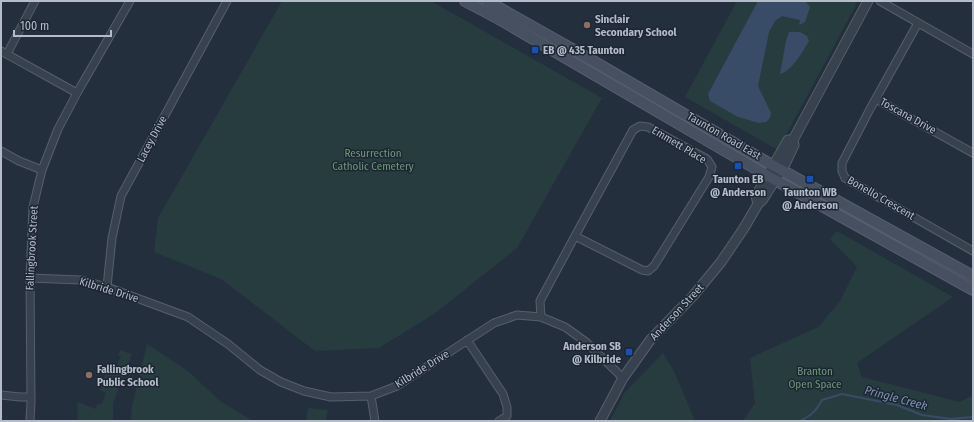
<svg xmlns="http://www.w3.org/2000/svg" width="974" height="422" font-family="'Fira Sans Condensed',sans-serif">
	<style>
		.green { fill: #263c3f }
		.water { fill: #394c67 }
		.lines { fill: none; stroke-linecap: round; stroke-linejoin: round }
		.stream { stroke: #394c67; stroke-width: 2 }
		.minor-casing { stroke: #565f6c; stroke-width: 9 }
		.tertiary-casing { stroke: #565f6c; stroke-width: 11 }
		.secondary-casing { stroke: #565f6c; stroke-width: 12 }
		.minor { stroke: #38414e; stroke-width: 7 }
		.tertiary { stroke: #38414e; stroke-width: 9 }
		.secondary { stroke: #465061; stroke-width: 10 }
		.education-dot { fill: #8d6e63; stroke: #1d2633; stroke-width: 1.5 }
		.transit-dot { fill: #1a4fb4; stroke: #1d2633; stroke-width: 1.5 }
		.labels { text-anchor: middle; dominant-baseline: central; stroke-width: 3; stroke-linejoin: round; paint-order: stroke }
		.poi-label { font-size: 11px; font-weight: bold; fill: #b4bcc9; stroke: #1d2633; text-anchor: start }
		.street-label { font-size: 11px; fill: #b4bcc9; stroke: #1d2633 }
		.park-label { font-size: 11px; fill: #6b9a76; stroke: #1d2633 }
		.water-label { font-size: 12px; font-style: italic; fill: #7c92b1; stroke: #1d2633 }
	</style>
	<rect width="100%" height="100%" fill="#242f3e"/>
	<path class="green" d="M282,1H431L602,98L517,248L434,314L379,348L315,351L221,279L154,252L158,218Z
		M737,1H857L855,7L778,150L685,97Z
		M837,231L953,297L857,363L862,377L960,402L973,395V421H743L755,403L750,358L818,327L840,301L857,267L830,239Z
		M147,344L188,371L220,401L253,421H131L132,406Z
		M120,350L132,354L113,403V421H78L77,406L78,402L96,409L97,404L101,405L106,393L100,390L108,365L116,368L121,356L118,355Z
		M663,353L674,371L695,421H610L625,392Z
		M308,408L328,410L326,421H306Z"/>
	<path class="water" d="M758,1H805L810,7L805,22L799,25L800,20L782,16L775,21L769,32L758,86L771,113L770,118L766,122L759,123L738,117L710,101L708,94Z
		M789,32H800L807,36L809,41C803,51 792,71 780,74L786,41Z"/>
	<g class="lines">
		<path class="stream" d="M800,421C812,415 816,411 822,400L842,394L897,405L922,415L951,419L973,417"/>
		<defs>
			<path id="minor" d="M880,1L973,54
				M918,23L870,109L842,163V171L845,178L973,251
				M1,51L77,93
				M7,54L35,1
				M876,99L973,153
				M1,151L19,161L42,170
				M30,278L81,280L107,287L188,317L228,344L260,370L281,382L304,391L331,397L371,396L397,386L494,323L517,315L541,317L565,327L586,342L623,378
				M107,287L112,238L121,196L227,1
				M541,317L540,301L575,236L633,130L640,126L648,127L707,159L712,167L709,177L654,266L648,271L642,270L575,236
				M467,340L503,394L507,407V416L499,421
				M1,395L20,397H31
				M371,396L375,421
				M30,421L31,402L30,278L33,207L42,170L58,129L77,93L130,1"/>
			<path id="tertiary" d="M758,204L756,196L788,140H793
				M600,421L623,378L651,339L693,296L721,262L744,228L758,204L763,199L786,162L794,145L793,140L868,1"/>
			<path id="secondary" d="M465,1L499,19L768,176L973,290
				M487,1L588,58L765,161L973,276"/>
		</defs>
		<use href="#minor" class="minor-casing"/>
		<use href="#tertiary" class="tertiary-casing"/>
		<use href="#secondary" class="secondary-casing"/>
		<use href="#minor" class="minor"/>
		<use href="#tertiary" class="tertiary"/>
		<use href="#secondary" class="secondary"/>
	</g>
	<g class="education-dot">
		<circle cx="587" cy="25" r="4"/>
		<circle cx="89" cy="375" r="4"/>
	</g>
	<g class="transit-dot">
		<rect x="531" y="46" width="8" height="8" rx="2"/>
		<rect x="734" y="162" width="8" height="8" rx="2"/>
		<rect x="806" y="175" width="8" height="8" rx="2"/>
		<rect x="625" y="348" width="8" height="8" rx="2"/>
	</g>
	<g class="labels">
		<g class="poi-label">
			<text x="595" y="19">Sinclair<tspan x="595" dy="13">Secondary School</tspan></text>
			<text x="543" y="50">EB @ 435 Taunton</text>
			<text x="738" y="179" text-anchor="middle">Taunton EB<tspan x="738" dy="13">@ Anderson</tspan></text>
			<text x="810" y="192" text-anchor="middle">Taunton WB<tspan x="810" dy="13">@ Anderson</tspan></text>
			<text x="621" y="346" text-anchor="end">Anderson SB<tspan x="621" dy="13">@ Kilbride</tspan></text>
			<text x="97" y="369">Fallingbrook<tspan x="97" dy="13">Public School</tspan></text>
		</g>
		<g class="street-label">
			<text transform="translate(908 116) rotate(29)">Toscana Drive</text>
			<text transform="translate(724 136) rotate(30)">Taunton Road East</text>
			<text transform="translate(152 139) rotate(-62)">Lacey Drive</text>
			<text transform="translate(679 145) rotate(31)">Emmett Place</text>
			<text transform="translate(881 198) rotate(30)">Bonello Crescent</text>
			<text transform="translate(32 248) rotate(-87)">Fallingbrook Street</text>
			<text transform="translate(109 290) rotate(17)">Kilbride Drive</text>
			<text transform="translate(677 312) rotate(-47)">Anderson Street</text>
			<text transform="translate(422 369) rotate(-32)">Kilbride Drive</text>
		</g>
		<g class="park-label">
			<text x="373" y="153">Resurrection<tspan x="373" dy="13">Catholic Cemetery</tspan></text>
			<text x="815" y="371">Branton<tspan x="815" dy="13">Open Space</tspan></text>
		</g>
		<g class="water-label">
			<text transform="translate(896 398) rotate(15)">Pringle Creek</text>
		</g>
	</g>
	<rect width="974" height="422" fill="none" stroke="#b4bcc9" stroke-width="4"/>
	<path d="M14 30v6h97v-6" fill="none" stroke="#b4bcc9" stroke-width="2"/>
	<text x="20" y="30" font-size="12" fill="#b4bcc9" stroke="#1d2633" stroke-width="3" paint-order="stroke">100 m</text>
</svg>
